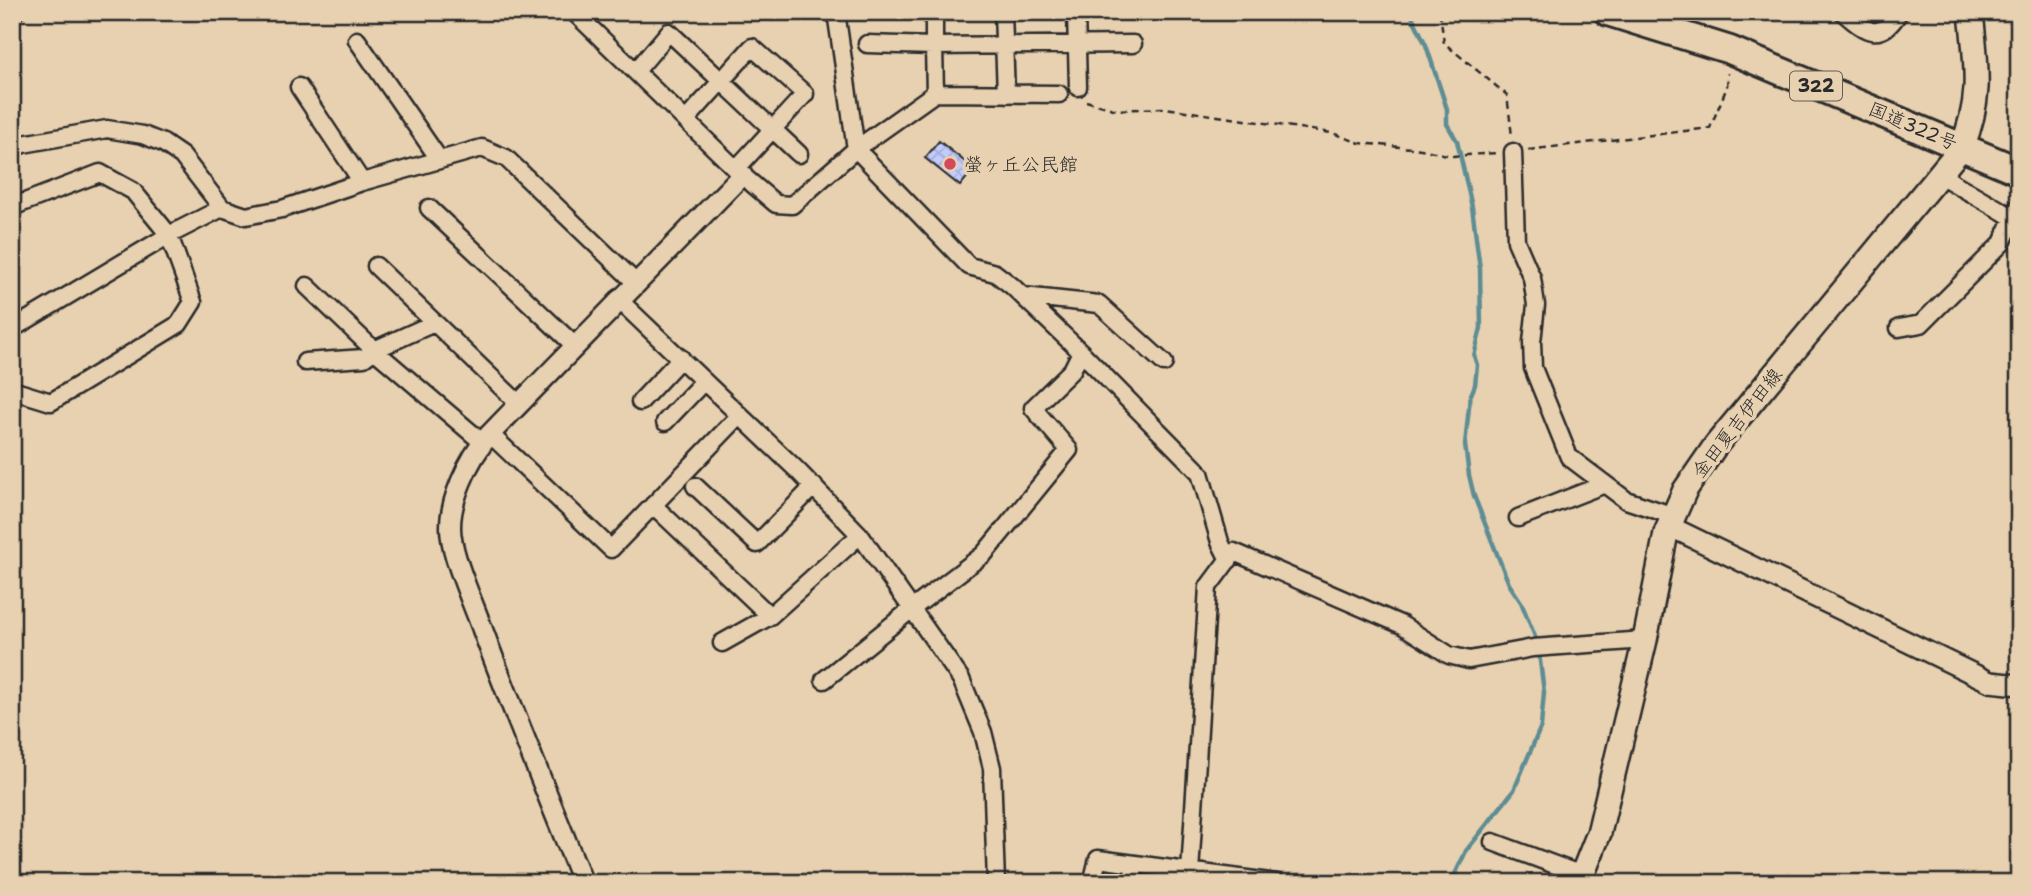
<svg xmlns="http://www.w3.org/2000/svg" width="2031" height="895" font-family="'Shantell Sans','Klee One',sans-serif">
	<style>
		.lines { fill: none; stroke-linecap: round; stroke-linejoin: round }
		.stream { stroke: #5d8d93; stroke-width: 4.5 }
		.building { fill: url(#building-cross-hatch); stroke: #2b2b2b; stroke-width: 2 }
		.minor-casing { stroke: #2b2b2b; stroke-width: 21 }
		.tertiary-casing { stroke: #2b2b2b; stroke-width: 24 }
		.secondary-casing { stroke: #2b2b2b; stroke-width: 28 }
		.trunk-casing { stroke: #2b2b2b; stroke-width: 32 }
		.path { stroke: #2b2b2b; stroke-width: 2.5; stroke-dasharray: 7 5; stroke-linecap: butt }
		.minor { stroke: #e8d1b1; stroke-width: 16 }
		.tertiary { stroke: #e8d1b1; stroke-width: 19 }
		.secondary { stroke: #e8d1b1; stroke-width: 23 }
		.trunk { stroke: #e8d1b1; stroke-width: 26 }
		.poi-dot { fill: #d1495b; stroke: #e8d1b1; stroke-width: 2.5 }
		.labels { text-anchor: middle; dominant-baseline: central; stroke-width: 7; stroke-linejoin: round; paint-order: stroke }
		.shield { fill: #e8d1b1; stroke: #645d53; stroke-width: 2 }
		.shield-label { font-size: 18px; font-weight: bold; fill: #2b2b2b }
		.street-label { font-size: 19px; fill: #2b2b2b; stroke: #e8d1b1 }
		.poi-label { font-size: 19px; fill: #2b2b2b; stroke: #e8d1b1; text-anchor: start }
	</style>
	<defs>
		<pattern id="building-cross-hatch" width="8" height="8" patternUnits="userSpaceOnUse" patternTransform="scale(1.75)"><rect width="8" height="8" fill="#c2ccfd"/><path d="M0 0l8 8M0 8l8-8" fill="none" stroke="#a7afd9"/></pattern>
	</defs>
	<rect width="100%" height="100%" fill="#e8d1b1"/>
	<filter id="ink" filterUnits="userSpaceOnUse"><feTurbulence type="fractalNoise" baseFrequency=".0143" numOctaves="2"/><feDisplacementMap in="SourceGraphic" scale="14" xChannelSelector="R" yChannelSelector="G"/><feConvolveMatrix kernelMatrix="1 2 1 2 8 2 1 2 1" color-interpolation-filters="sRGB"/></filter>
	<g filter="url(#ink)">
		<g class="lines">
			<path class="stream" d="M1410,12L1426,45L1447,109V124L1457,141L1472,207L1480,269L1481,328L1474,356L1477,365L1475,385L1470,397L1465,445L1469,475L1474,496L1509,584L1521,602L1538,644
				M1451,883L1466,851L1514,790L1541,726L1544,692L1539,653"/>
		</g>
		<path class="building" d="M939,141L974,169L960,186L925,158Z"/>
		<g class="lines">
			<defs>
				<path id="minor" d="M574,12L742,175L776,204L792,205L856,149L935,93L1059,94
					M836,12L856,149L969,266L995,273L1012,286L1081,352L1200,473L1220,542L1229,560
					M1003,12L1006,94
					M1076,12L1078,87
					M1843,12C1865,32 1881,43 1899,12
					M12,14L15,12
					M1664,30L1668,12
					M357,40L439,159
					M867,44L934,46V12
					M636,71L669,32L799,154
					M299,87L362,182
					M935,93L934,46L1133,44
					M686,120L752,47L805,94L736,169
					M12,149L23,144L107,129L143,135L163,143L182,156L222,208L246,216L282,209L362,182L482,148L506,158L635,282
					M1513,152L1516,241L1532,278L1536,305L1532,342L1533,368L1569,457L1626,500L1674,516
					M1940,175L2019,221
					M12,207L100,173L133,191L169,235L12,329
					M429,208L574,345
					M376,266L519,404
					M307,286L374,350L482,442
					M1023,296L1099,304L1164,363
					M618,299L797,470L860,535L961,679L983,732L992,768L996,883
					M1899,328L1921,324L2002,243L2019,206
					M305,362L364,358L374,350L434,323
					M12,390L51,402L179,324L193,302L169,235L222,208
					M640,402L681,358
					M665,422L704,381
					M490,434L611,549L740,415
					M695,486L757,544L814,486
					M653,505L770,616
					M1518,518L1605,484
					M722,643L770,616L860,535
					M824,680L913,608L984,554L1069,450L1033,408L1072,370L1081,352
					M1493,842L1582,875
					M1190,872L1208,587L1234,552L1402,625L1449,655L1469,660L1533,648L1645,640
					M1092,883L1098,859L1277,883
					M1132,883L1135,864"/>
				<path id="tertiary" d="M1669,526L1990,682L2019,685
					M583,883C549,799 515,716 483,631C474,605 454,562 451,535C447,503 469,458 490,434L742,175"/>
				<path id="secondary" d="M1579,883L1599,833L1645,640L1666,533L1685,490L1716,445L1962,147C1983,96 1976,65 1971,12"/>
				<path id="trunk" d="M1608,12L1730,50L2019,171"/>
			</defs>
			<use href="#minor" class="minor-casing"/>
			<use href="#tertiary" class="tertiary-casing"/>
			<use href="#secondary" class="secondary-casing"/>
			<use href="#trunk" class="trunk-casing"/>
			<path class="path" d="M1440,12L1444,43L1507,95L1512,136
				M1086,101L1117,110L1165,108L1332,133L1360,143L1421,149L1451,156L1497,153
				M1528,150L1710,128L1727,87L1728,73"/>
			<use href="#minor" class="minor"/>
			<use href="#tertiary" class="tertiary"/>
			<use href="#secondary" class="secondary"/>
			<use href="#trunk" class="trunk"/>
		</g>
	</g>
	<circle class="poi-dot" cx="950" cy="164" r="7"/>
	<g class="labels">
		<rect class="shield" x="1790" y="71.5" width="52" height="29" rx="5"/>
		<g class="shield-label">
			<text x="1816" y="86">322</text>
		</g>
		<g class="street-label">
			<text transform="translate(1913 126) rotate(23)">国道322号</text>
			<text transform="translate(1737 423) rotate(-52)">金田夏吉伊田線</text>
		</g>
		<g class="poi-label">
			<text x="964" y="164">螢ヶ丘公民館</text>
		</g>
	</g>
	<rect width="2031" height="895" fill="none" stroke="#e8d1b1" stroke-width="42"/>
	<rect x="21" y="21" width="1989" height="853" fill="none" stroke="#2b2b2b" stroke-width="2.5" filter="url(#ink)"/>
</svg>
